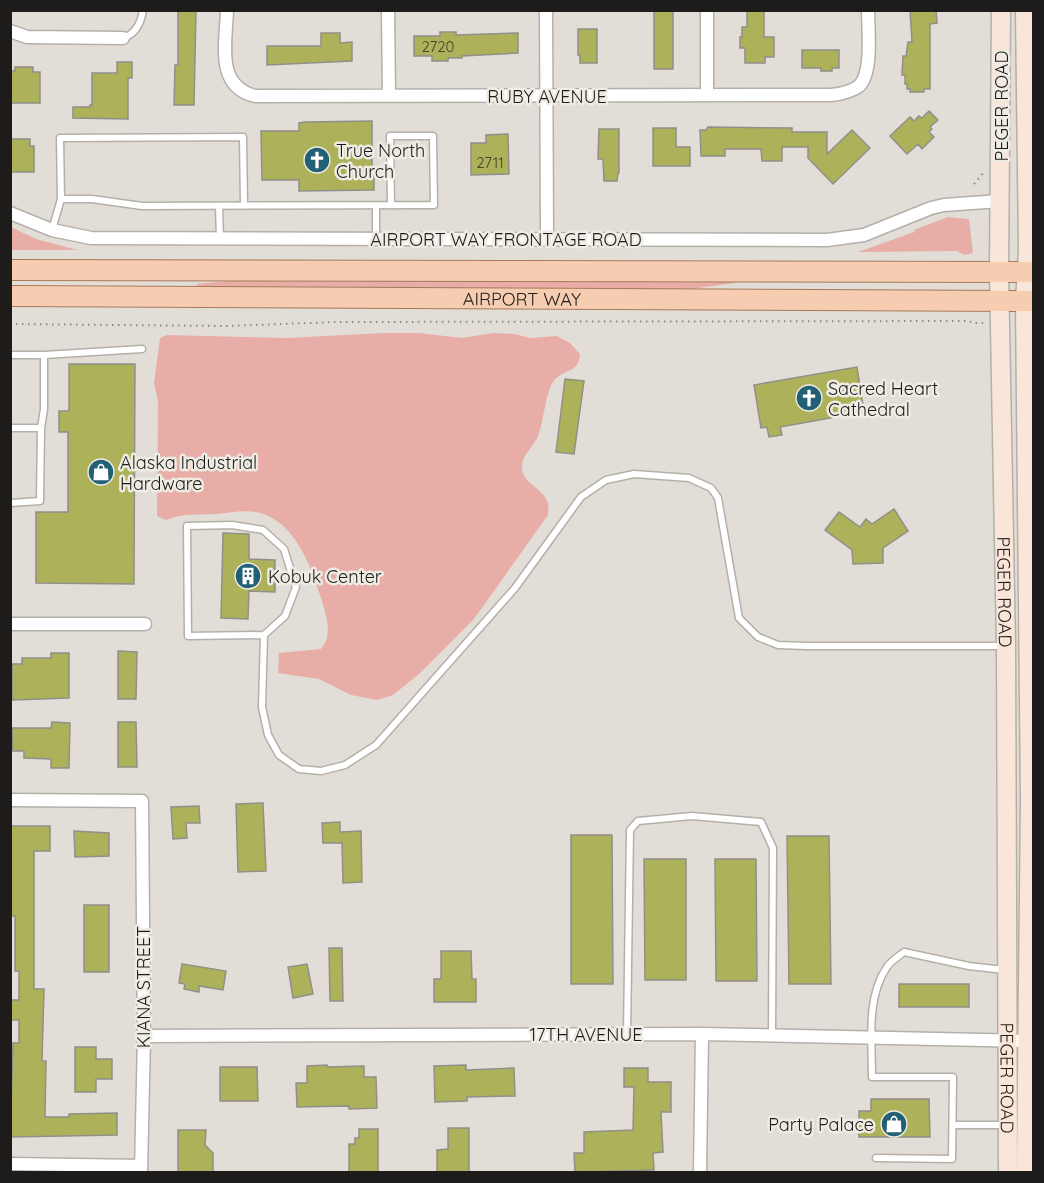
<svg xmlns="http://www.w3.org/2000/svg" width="1044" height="1183" font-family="Quicksand,sans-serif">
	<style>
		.green { fill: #e7ada6 }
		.building { fill: #adb25a; stroke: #8f9089; stroke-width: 1.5 }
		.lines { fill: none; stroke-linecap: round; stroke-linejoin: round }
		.service-casing { stroke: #b4b0a9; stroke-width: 9 }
		.minor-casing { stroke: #b4b0a9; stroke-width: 15 }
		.secondary-casing { stroke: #b4b0a9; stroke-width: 21 }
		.primary-casing { stroke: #a67a5a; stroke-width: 22 }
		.path { stroke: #8a8782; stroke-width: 2; stroke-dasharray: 1.5 4.5; stroke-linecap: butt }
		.service { stroke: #fff; stroke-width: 6 }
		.minor { stroke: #fff; stroke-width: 12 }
		.secondary { stroke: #fae6d8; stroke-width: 18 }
		.primary { stroke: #f6cdb1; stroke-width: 20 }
		.labels { text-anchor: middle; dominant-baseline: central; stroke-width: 5; stroke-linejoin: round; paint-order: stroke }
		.number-label { font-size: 15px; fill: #42422a }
		.street-label { font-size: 18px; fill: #1e1c1a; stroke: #efece4 }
		.poi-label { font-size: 18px; fill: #1e1c1a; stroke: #efece4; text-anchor: start }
	</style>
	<rect width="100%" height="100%" fill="#e2ded7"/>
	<path class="green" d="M948,217L969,219L973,253L964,255L957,251L858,252L920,230L915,232L914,230Z
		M11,227L36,239L77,250H11Z
		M250,279H734L735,283L691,289H197V284Z
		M383,333H419L462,338L493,333L515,334L530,338L557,336L570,343L580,354C579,374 563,368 553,382C545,395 544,421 538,436C534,446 524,453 522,464C520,483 542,487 547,501C549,505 548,511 548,515L474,619L419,674L393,695L377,700L351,695L319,679L278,673L279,653L321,649C323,646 327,641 327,637C330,626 325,612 322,601C312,570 298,528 266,515C249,508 233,513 216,514C199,515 182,513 166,520L157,516L158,401L154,383L160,338L167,335L287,338Z"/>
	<path class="building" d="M178,10H196L194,105H174L175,65H178Z
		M654,10H673V69H654Z
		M747,10H764V37H774V57H765V63H745V48H740V37H742V27H747Z
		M910,10H936L937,23L930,24V89H924V92H910V89H907V84H905V75H902L903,56H906L908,42H912Z
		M578,29H597V63H580V55H578Z
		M440,32H456V35L518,33V53L462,56V58H448V61H432V56H414V36H440Z
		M321,33H340V43L352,42V61L267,65V46H321Z
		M802,50H839V68H832V71H821V68H802Z
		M117,62H132V78H128V119L73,118V107H90V105H92V73H117Z
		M15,67H33V72H40V103H10V71H15Z
		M929,111L938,120L930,127L932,129L929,132L934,137L922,149L918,144L907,154L890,136L910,117L914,121L919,116L922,118Z
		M372,121V175H374V190L299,191V180H262L261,131H299V123L305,122Z
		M708,127L792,128V132H827V154L852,130L870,148L833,184L808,158V147H782V161H762L761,149H725V156H701L700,130H706Z
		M653,128H676V147H690V166H653Z
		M599,129H619V173H618L617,181H604L603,159H598Z
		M508,134L509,174L471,175V143H486V135Z
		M10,139H30V146H34V172H10Z
		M69,364H135L134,584L36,583V512H68V432H59V411H69Z
		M857,367L864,412L780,427L782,435L769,437L767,427L761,428L754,385Z
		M565,379L584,381L574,454L556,452Z
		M894,509L908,531L883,548V563L853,564L852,550L825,530L839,512L860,527L866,519L872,524Z
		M223,533L249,534V559L275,560V592L249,591L248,619L221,618Z
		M118,651L137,652L136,699H118Z
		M51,653H69V698L12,700V664H22V658H51Z
		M52,722L70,723L69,768H51V759L24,758V751H13L12,728H51Z
		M118,722H136L137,767H118Z
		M263,803L266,871L238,872L236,804Z
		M199,806L200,823H186L187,838L173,839L171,807Z
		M340,822V832L361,831L362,882L343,883L342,843H323L322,823Z
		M10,826H50V851H34V989H44L42,1061H46L45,1117H69V1114L117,1113V1135L10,1137L13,1043H19V1020H10V1000H19V971H15V916H11Z
		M74,831L109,833V856L75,857Z
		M571,835H612L613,984H571Z
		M787,836H829L831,984H789Z
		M644,859H686V980H645Z
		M715,859H756L757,981H716Z
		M84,905H109V972H84Z
		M329,948H342L343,1001H330Z
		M441,951H471L472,979H476V1002H434V979H441Z
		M182,964L226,971L223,990L199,986V992L184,989L185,984L179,983Z
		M307,964L313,994L293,998L288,967Z
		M899,984H969V1007H899Z
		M75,1047H96V1059H112V1079H96V1092H75Z
		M327,1065V1067L364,1066V1077H376L377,1108L349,1109V1106L297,1107L296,1083H307V1066Z
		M466,1065V1070L514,1068L515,1096L467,1097V1101L435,1102L434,1066Z
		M220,1067H257L258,1101H220Z
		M624,1068H648V1082H671V1112H661L663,1152L653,1153L654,1170L575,1172L574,1153H584V1132L633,1130L634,1087H624Z
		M871,1099H929L930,1137H859V1111H871Z
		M448,1128H469V1173H437V1150L448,1149Z
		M359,1129H378V1173H349V1144H355V1138H359Z
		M178,1130H206L205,1145L213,1153V1173H178Z"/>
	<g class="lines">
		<defs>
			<path id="service" d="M123,38C136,34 141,23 143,10
				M61,199H92L142,206L434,205L433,136H390L391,205
				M219,206L220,239
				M376,206V239
				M52,230L61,199L60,138L243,137L244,206
				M10,355H44V409L41,428
				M44,355L142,349
				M10,428H41L40,501L10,503
				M264,635L188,636L187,526L232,525L263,530L284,549L296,587L285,616L264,635L262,707L268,735L279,755L299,769L321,771L345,765L376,745L515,588L581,497L606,480L634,474L689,478L711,488L718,498L739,618L758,637L778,645L807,646H1004
				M627,1034L630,830L638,821L692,816L761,822L773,848L772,1036
				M953,1125H1006
				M876,1158L952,1159L953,1077H872C872,1041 866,997 887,967C891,961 899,956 904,952L969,966L1004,970"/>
			<path id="minor" d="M227,10C226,43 215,86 255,96L831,95C841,94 851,92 859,86C873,73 868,29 868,10
				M388,10L389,95
				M546,10L547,238
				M10,31L27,37L123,38
				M707,95V10
				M10,213L52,230L91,238L827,240L864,235L931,208L944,205L1000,201
				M10,624H145
				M10,800L142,801L144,1036L141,1172
				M144,1036L702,1034L1029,1041
				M10,1164L141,1166
				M700,1172L702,1034"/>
			<g id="secondary">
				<path id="s1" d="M1001,10L999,272L1006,646L1008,1172"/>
				<path d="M1025,10L1028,250L1025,302L1030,800L1026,1172"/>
			</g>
			<g id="primary">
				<path d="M10,270L1034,272"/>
				<path id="s2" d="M10,296L1034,301"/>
			</g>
		</defs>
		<use href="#service" class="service-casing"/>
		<use href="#minor" class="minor-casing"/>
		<use href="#secondary" class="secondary-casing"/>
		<use href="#primary" class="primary-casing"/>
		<path class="path" d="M974,184L984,172
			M10,324L226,326L337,322L968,321L974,323H985"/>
		<use href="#service" class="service"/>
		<use href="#minor" class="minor"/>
		<use href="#secondary" class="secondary"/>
		<use href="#primary" class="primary"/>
	</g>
	<defs>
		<symbol id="church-disc" viewBox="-11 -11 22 22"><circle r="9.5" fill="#226076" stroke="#efece4"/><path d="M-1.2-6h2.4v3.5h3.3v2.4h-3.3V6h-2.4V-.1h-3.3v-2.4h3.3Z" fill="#fff"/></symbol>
		<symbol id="shop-disc" viewBox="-11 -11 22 22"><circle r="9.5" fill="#226076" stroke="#efece4"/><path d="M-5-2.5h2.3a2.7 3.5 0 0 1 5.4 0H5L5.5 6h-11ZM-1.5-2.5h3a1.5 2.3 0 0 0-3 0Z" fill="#fff"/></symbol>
		<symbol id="building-disc" viewBox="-11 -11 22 22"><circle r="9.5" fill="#226076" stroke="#efece4"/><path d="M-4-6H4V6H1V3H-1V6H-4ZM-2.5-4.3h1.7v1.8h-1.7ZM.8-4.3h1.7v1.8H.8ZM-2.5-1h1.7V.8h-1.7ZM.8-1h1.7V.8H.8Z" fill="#fff"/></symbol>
	</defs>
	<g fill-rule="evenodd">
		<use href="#church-disc" x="302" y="145" width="30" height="30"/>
		<use href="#church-disc" x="794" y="383" width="30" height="30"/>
		<use href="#shop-disc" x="86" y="457" width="30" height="30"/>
		<use href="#building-disc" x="233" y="561" width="30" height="30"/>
		<use href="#shop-disc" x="879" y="1109" width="30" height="30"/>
	</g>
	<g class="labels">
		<g class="number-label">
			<text x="438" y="46">2720</text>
			<text x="490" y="162">2711</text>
		</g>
		<g class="street-label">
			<text x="547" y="96">RUBY AVENUE</text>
			<text transform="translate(1001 106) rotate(-90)">PEGER ROAD</text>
			<text x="506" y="239">AIRPORT WAY FRONTAGE ROAD</text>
			<text stroke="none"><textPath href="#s2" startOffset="512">AIRPORT WAY</textPath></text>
			<text stroke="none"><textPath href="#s1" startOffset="582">PEGER ROAD</textPath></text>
			<text transform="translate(143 987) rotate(-90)">KIANA STREET</text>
			<text x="586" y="1034">17TH AVENUE</text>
			<text stroke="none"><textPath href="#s1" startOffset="1068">PEGER ROAD</textPath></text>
		</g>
		<g class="poi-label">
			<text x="336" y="150">True North<tspan x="336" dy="21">Church</tspan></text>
			<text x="828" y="388">Sacred Heart<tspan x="828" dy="21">Cathedral</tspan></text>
			<text x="120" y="462">Alaska Industrial<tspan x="120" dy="21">Hardware</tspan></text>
			<text x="268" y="576">Kobuk Center</text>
			<text x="874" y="1124" text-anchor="end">Party Palace</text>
		</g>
	</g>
	<rect width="1044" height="1183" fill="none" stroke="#1e1c1a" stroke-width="24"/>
</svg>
